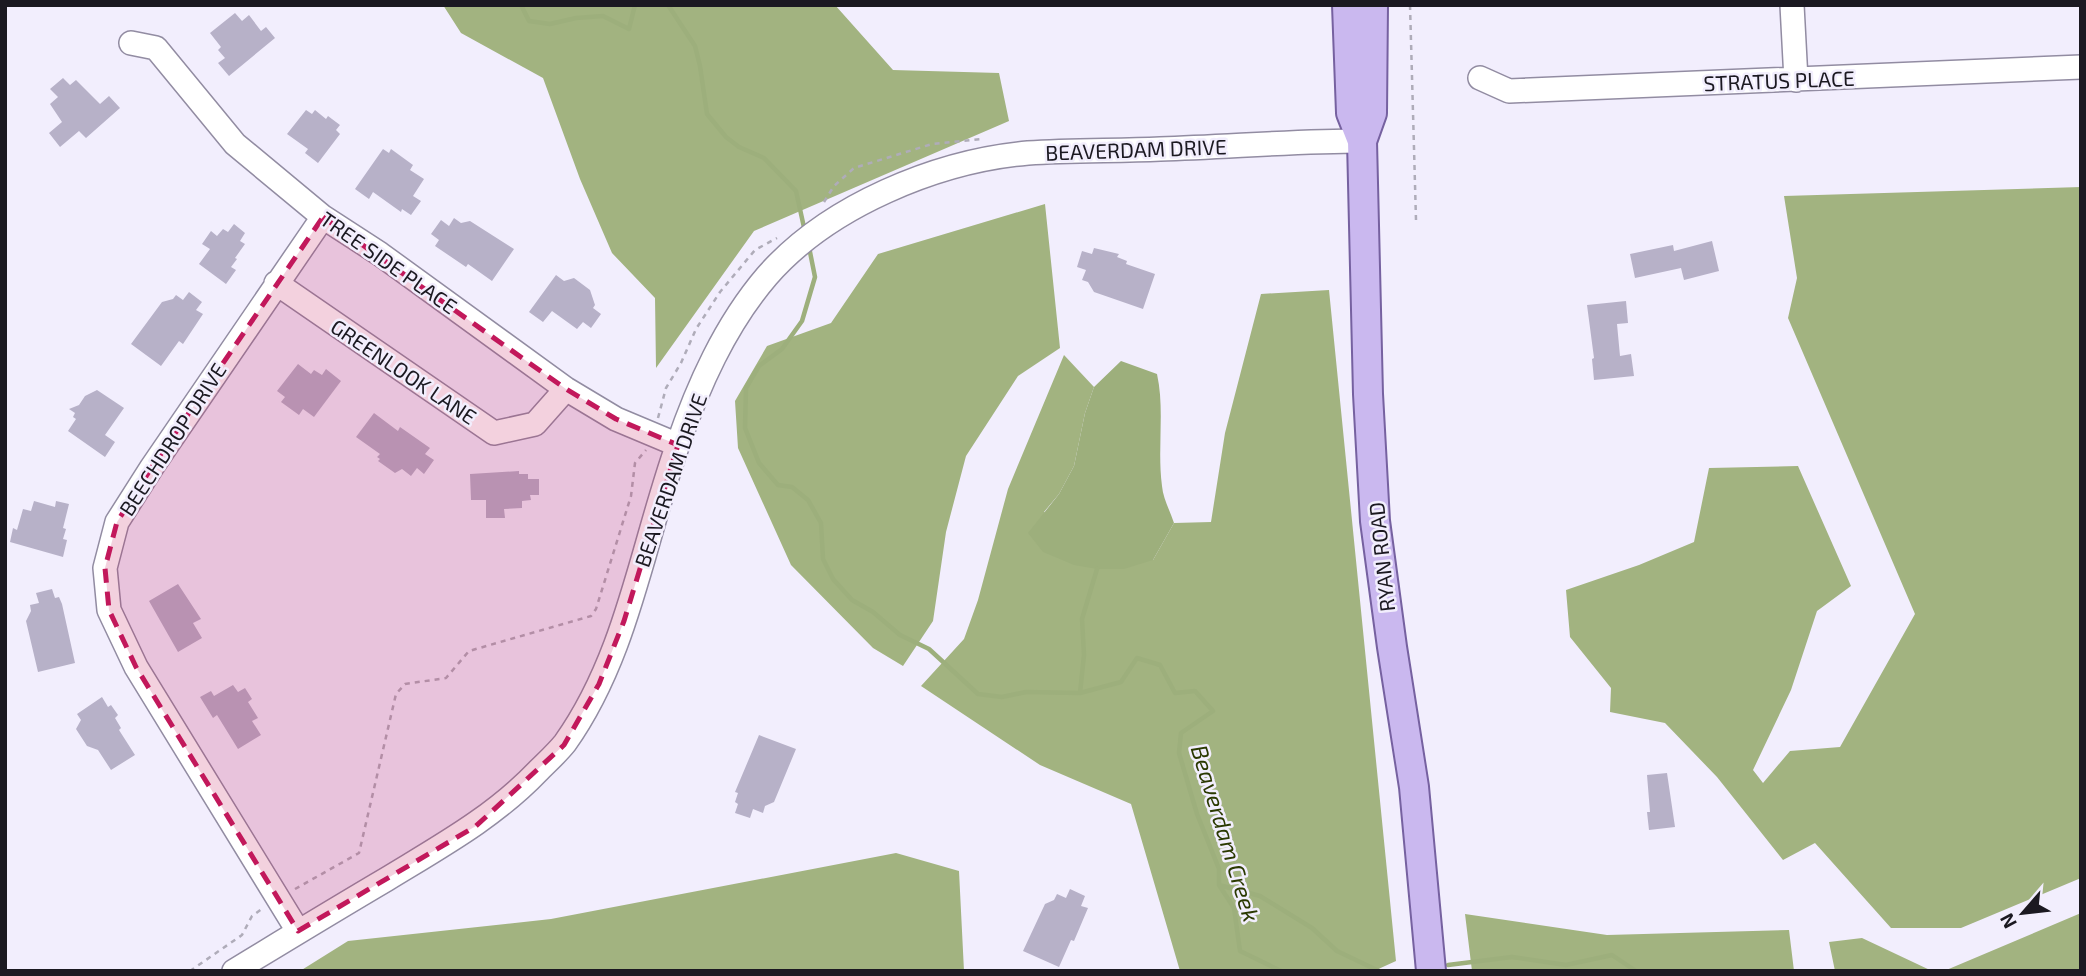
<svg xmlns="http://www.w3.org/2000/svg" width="2086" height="976" font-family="'Exo 2',sans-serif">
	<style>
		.forest { fill: #a2b380 }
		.water { fill: #9daf7c }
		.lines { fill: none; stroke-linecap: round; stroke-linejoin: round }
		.stream { stroke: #9daf7c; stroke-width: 4.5 }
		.building { fill: #b7b1c8 }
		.minor-casing { stroke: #928ca2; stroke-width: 26 }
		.major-casing { stroke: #7661a0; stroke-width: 32 }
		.path { stroke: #afacb9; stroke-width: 2.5; stroke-dasharray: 5 5; stroke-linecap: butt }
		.minor { stroke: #fff; stroke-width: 23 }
		.major { stroke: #cab8ef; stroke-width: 28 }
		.marked { fill: #c2185b; fill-opacity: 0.2; stroke: #c2185b; stroke-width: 5; stroke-dasharray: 14 9; stroke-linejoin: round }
		.labels { text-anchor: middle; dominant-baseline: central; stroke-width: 5; stroke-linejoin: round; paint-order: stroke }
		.street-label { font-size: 21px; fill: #1b1921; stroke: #f2eefd }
		.water-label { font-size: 23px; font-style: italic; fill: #2a3900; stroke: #f2eefd }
	</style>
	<rect width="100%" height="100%" fill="#f2eefd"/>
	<path class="forest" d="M443,5H835L893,70L999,73L1009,121L754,231L656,368L655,298L612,253L580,179L543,78L461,33Z
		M2081,187V878L1961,928H1891L1815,843L1783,860L1717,777L1665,723L1610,712L1611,688L1570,637L1566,590L1639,565L1694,542L1709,468L1798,466L1851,586L1817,611L1791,690L1753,770L1763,783L1790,751L1840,747L1915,614L1788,318L1797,278L1784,196Z
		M1045,204L1060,348L1018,376L966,456L946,532L933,621L903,666L873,648L791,565L738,448L735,401L767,346L831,323L878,254Z
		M1329,290L1396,961L1374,971H1180L1131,804L1040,765L921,686L964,639L978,600L1008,489L1064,355L1094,387L1085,413L1074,466L1059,494L1044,512L1153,560L1174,523L1211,522L1225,433L1261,294Z
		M896,853L959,871L964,971H300L348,941L551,919Z
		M2081,913V971H1944Z
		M1465,914L1607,935L1789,930L1794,971H1472Z
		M1862,938L1932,971H1835L1829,942Z"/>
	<path class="water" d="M1121,361L1157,374C1165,410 1157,448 1162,486C1163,498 1170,511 1174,523L1153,560L1124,569H1097L1074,565L1043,552L1028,533L1059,494L1074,466L1085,413L1094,387Z"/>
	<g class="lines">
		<path class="stream" d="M521,5L529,21L550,24L576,18L603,16L629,29L635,5
			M668,5L695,46L700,66L707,114L726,137L739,147L764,158L796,191L805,232
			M809,247L815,277L802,321L782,349L759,366L746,388L745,428L759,463L778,485L792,487L808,500L821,523L823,559L833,579L852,600L873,612L900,635L929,649L978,694L1002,697L1026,692L1080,693L1121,682L1137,658L1160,665L1175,693L1195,691L1213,711L1181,733L1179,753L1197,814L1219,869V885L1234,908L1240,951L1281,971
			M1080,693L1084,655L1082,619L1097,569
			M1219,885L1260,896L1312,928L1337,951L1379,971
			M1448,965L1512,957L1566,965L1612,955L1636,971"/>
	</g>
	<path class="building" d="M235,13L242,21L249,15L261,31L266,27L275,38L229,76L218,63L225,58L218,50L221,47L210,33Z
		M63,78L70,85L76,80L100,104L109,96L120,108L86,138L79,131L60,147L49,133L62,122L50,104L58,97L50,89Z
		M306,110L312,114L315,110L326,119L328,116L340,125L336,130L340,134L318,163L305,153L308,149L287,134Z
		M383,149L389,153L391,149L413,165L410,170L424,179L413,196L421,201L411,215L402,209L401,212L373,192L369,199L355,189Z
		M454,218L461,223L470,221L514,249L492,281L468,264L466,267L435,246L439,240L431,234L441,220L449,226Z
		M234,224L245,233L240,241L245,244L235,258L237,259L231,267L236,270L226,284L199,264L210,249L202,244L211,231L217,236L223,229L228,232Z
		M1712,241L1719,271L1684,280L1681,268L1635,278L1630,254L1673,245L1674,251Z
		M1094,248L1119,254L1117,257L1127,261L1126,264L1155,274L1143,309L1094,292L1088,282L1082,280L1086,270L1077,267L1082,251L1092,254Z
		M556,275L564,281L574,278L590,290L595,305L593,308L601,314L591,328L583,322L577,329L552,311L543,322L529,312Z
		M189,292L202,302L196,310L203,314L183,344L179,341L161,366L131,344L162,302L173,299L176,295L183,300Z
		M1626,301L1628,323L1617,324L1620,356L1631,354L1634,376L1594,380L1592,359L1594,358L1587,305Z
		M298,364L311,374L314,370L322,375L326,369L341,381L314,417L303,409L299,415L281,402L285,397L277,391Z
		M97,390L124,408L105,435L115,442L105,457L68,431L76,419L73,417L75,413L69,409L79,405L85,396Z
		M374,413L398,431L400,427L430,448L425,454L434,460L424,474L417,468L411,476L402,469L395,473L378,461L380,459L377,457L380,454L356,437Z
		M519,471V474H528V479H539V495H530L531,500L522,501V508L504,509L505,518H486V500H471L470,474Z
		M34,501L55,507L56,501L69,504L63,528L66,529L63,539L67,540L63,557L10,542L13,528L17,530L23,509L31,511Z
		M178,584L201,619L193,623L202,638L178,652L149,601Z
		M52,589L55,598L59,597L62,604L75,663L38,672L26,621L31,611L30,605L39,603L36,593Z
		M233,685L238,692L245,688L252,699L248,702L258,718L252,721L261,735L238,749L217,715L213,718L200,697L211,691L214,696Z
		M102,697L108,707L111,705L118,715L115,718L121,728L119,730L135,755L111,770L98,750L87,746L76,729L81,720L77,714Z
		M759,735L796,749L774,802L765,806L763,813L753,809L750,818L735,813L738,804L735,802L738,793L735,792Z
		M1667,773L1675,827L1649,830L1647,812H1650L1647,775Z
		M1070,889L1085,896L1081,906L1088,908L1074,941L1071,940L1059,967L1023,951L1045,904L1054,900L1057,894L1066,898Z"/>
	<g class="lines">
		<defs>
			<path id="minor" d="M1792,5L1796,80
				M131,43L156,48L235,144L323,217L380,254L566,389L616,419L678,445
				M1480,78L1509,91L2081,67
				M276,283L494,433L535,424L566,389
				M298,931L136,667L109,610L105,568L117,522L152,467L323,217
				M234,971C285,940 336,909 387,879C441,846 494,817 538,771C547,762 557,753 565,743C627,656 642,546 677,447C698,386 725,325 767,276C828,206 937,161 1028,153C1072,150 1117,151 1160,149C1228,147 1294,141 1362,141"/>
			<path id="major" d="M1347,5L1351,113L1362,141
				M1373,5L1372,113L1362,141L1368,394L1375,521L1392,647L1414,787L1431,971"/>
		</defs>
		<use href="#minor" class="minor-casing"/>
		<use href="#major" class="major-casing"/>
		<path class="path" d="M1410,5L1416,220
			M824,202L834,186L854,168L932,144L983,139
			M658,418L666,388L681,363L696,329L720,292L755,250L777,238
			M295,889L359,853L396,694L405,684L446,678L469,651L591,616L596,609L631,496L635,463L646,450
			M190,971L242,935L252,916L263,908"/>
		<use href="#minor" class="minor"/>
		<use href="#major" class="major"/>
	</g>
	<path class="marked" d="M323,217L566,389L616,419L678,445L624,621L599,684L564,745L476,826L298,931L136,667L109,610L105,568L117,522L152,467Z"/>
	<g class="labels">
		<g class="street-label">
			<text transform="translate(1779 80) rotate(-2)">STRATUS PLACE</text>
			<text transform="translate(1136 149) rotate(-2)">BEAVERDAM DRIVE</text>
			<text transform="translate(389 262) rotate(35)">TREE SIDE PLACE</text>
			<text transform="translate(404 371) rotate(34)">GREENLOOK LANE</text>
			<text transform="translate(172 439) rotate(-57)">BEECHDROP DRIVE</text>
			<text transform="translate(670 480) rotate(-71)">BEAVERDAM DRIVE</text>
			<text transform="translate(1381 557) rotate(-96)">RYAN ROAD</text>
		</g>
		<g class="water-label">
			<text transform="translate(1226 833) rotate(73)">Beaverdam Creek</text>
		</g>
	</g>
	<rect width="2086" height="976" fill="none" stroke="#1b1921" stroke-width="14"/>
	<g transform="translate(2023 913) rotate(242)" stroke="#f2eefd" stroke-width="5" paint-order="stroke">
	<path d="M0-5L12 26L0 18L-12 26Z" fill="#1b1921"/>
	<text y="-10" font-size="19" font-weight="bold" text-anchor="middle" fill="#1b1921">N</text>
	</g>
</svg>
